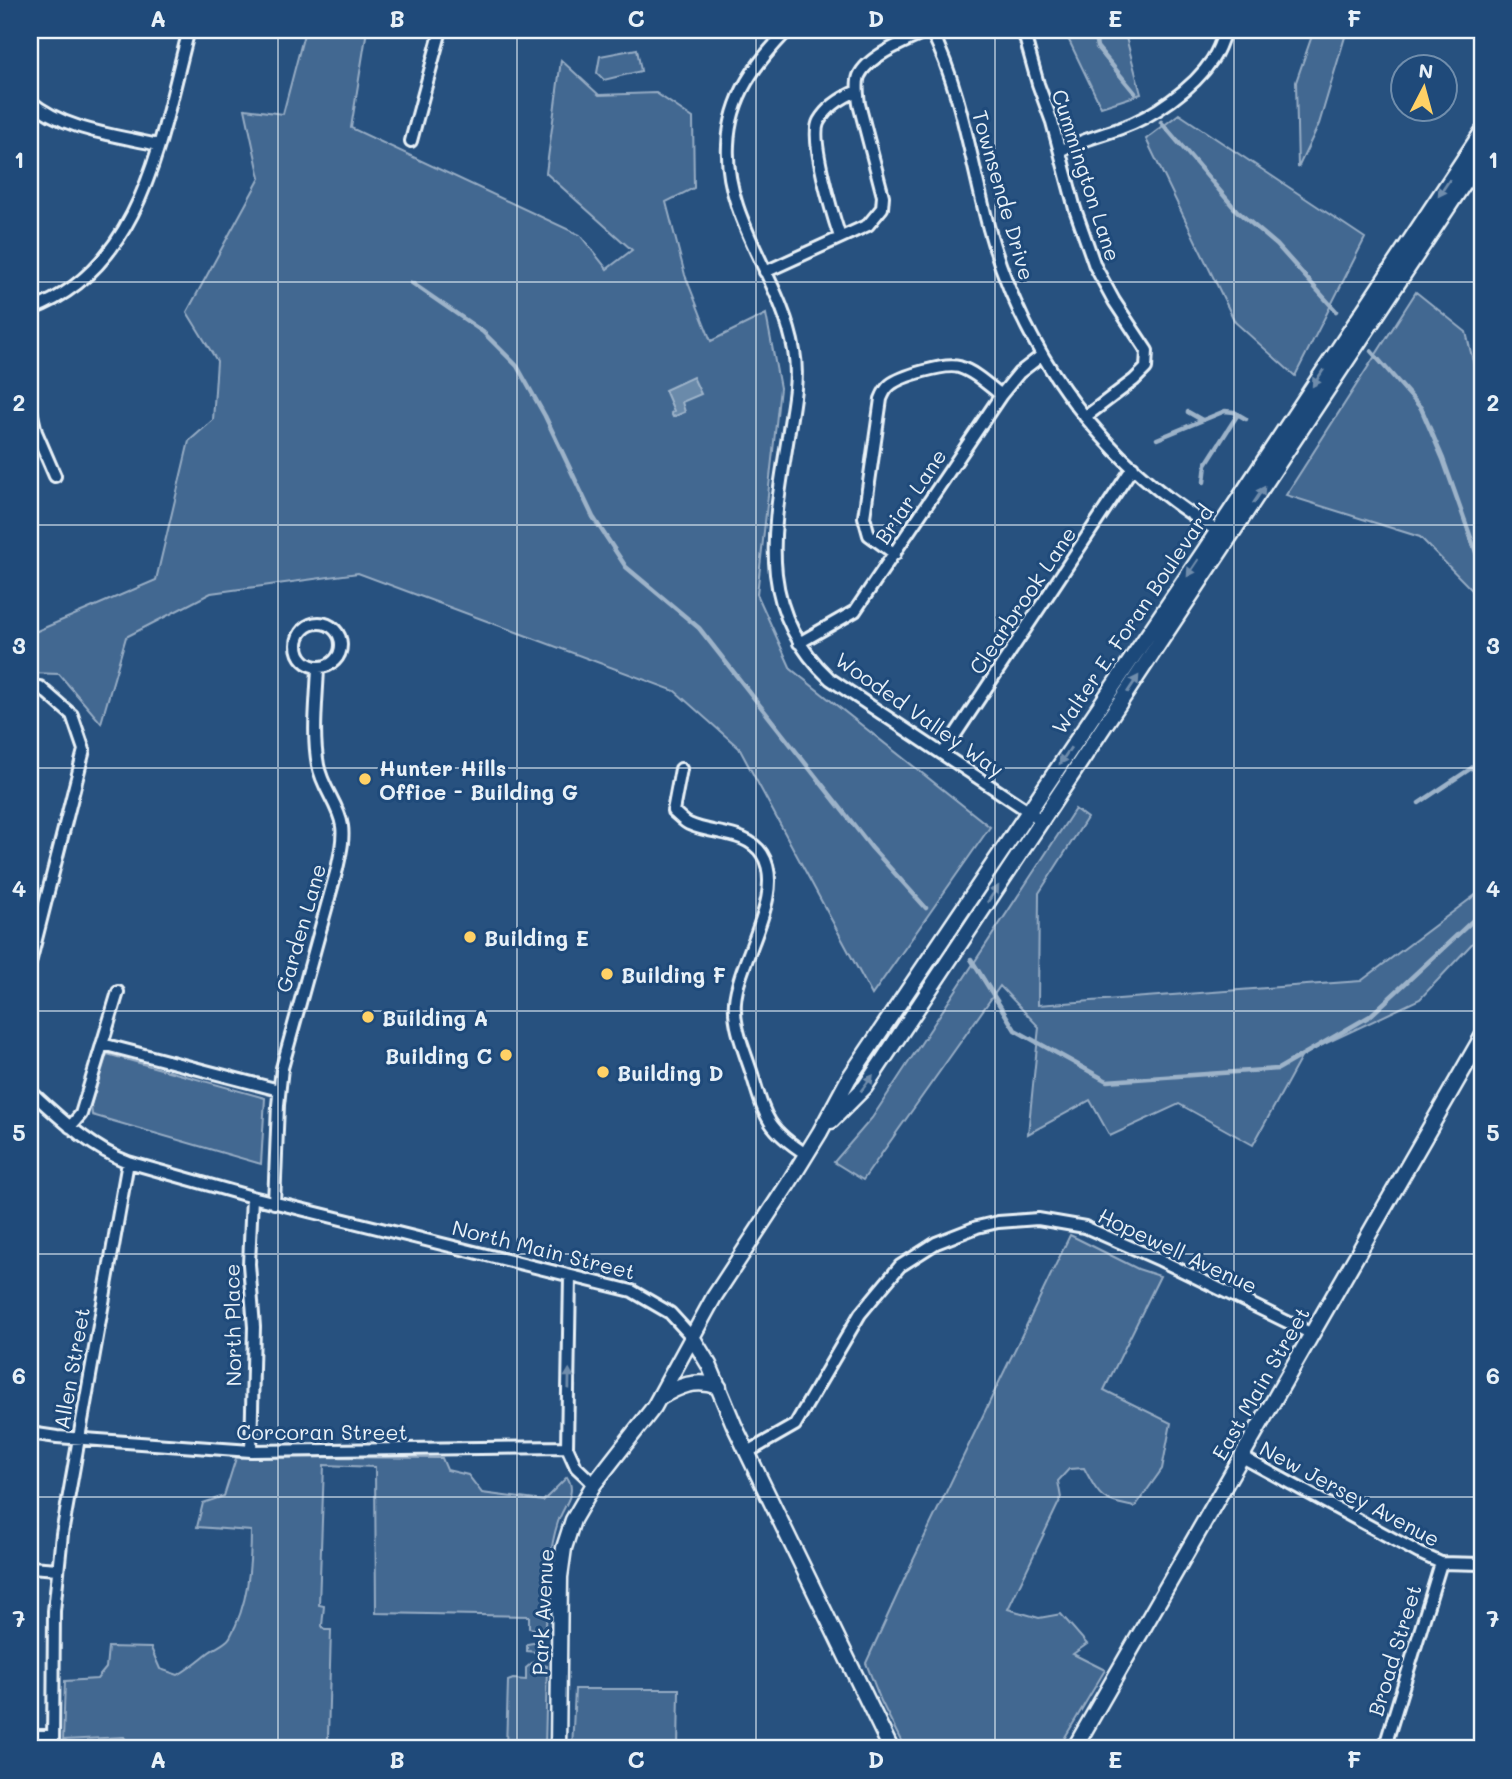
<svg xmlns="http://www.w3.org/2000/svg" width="1512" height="1779" font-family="Mali,sans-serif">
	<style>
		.green { fill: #436891; stroke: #96acc4; stroke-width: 2 }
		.water { fill: #6b8aaa; stroke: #9db3c9; stroke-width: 2 }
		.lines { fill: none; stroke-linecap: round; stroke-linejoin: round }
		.stream { stroke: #9db3c9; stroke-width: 4.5 }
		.street-casing { stroke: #e8f1f8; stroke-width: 16 }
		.secondary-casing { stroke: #e8f1f8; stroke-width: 19 }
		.street { stroke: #1f4a7a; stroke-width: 10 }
		.secondary { stroke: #1f4a7a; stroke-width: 14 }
		.oneway { fill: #6f8dac }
		.grid { fill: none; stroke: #e8f1f8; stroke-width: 2; stroke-opacity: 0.55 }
		.poi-dot { fill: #ffd166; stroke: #1f4a7a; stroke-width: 2.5 }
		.labels { text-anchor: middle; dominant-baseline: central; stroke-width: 6; stroke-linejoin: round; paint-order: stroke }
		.street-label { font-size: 21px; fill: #e8f1f8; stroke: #1f4a7a }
		.poi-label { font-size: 21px; font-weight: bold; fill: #e8f1f8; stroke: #1f4a7a; text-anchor: start }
		.neatline { fill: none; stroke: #e8f1f8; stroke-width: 2.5 }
		.grid-label { font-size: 23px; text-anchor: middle; font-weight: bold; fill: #e8f1f8 }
	</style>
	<rect width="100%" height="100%" fill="#27517f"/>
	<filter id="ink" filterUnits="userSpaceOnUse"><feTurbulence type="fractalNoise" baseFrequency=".0143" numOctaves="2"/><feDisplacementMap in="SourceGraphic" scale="14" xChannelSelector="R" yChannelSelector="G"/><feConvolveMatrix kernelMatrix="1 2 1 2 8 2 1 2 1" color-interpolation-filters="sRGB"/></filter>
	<g filter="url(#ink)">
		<path class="green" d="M305,30H367L351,128L580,235L607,269L632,250L546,173L561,60L599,95L656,93L693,118L694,188L666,202L685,275L711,341L766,314L780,388L757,594L791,669L990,827L872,995L739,748L675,691L358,573L211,593L126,637L101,723L59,674L30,673V634L156,580L189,441L213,420L217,361L187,312L260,178L245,109L283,114Z
			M1064,30H1124L1141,94L1101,107Z
			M1314,30H1347L1319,124L1298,168L1296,82Z
			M637,49L641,71L604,80L597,73L600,56Z
			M1179,114L1365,238L1295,376L1235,322L1146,139Z
			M1416,292L1466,332L1482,398V608L1472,590L1420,537L1286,495Z
			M1075,809L1087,818L1039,893L1038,1005L1361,981L1482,890V933L1420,999L1303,1054L1253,1145L1179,1104L1110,1136L1090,1100L1028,1134L1039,1027L1000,986L863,1180L834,1162L872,1118Z
			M107,1054L265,1098L261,1164L92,1115L91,1105Z
			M1070,1235L1138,1269L1160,1276L1104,1390L1171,1423L1162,1469L1135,1507C1100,1500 1101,1499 1084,1468L1069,1469L1058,1481L1061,1498L1008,1609L1039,1618L1061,1614L1087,1644L1073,1654L1105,1670L1058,1749H905L881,1701L866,1663L909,1569Z
			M322,1457L442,1458L447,1470L468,1475L482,1493L543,1501L567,1477C578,1493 563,1506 558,1522C547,1556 548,1592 546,1627L540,1630L529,1628V1616L376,1613L375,1467L324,1465L319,1605L324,1606L322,1626L325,1630H331L328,1738L338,1749H132L124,1737L63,1740L65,1681L97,1679L106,1668L108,1647L151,1648L160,1669L178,1675C190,1668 198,1661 208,1653C215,1647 226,1644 230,1637C248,1605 251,1566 251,1531L197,1527L203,1503L224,1496L236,1458Z
			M533,1643H546L548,1646L545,1653L527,1651V1644Z
			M533,1662L547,1666L545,1749H506L508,1681L513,1679L526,1680V1668Z
			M575,1689H679L678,1749H572Z"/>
		<path class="water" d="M693,377L701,394L682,402L685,412L673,417L671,413L674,411L665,390Z"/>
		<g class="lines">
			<path class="stream" d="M1094,30L1097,47L1135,93
				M1161,122L1237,211L1277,245L1336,311
				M412,283L483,332L517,366L545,416L593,517L626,567L699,628L872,848L926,908
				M1371,351L1421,408L1443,459L1482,569
				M1188,412L1202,420
				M1157,439L1225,411L1234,412L1246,419
				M1204,482L1206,464L1238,414
				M1419,803L1482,761
				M971,959L1015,1030L1107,1081L1278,1069L1370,1016L1482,912"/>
			<defs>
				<path id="street" d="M788,30C756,63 730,96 728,145C724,220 782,279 794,351C799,377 793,403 789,430C775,523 752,606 830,679L1034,815
					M931,30C962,92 971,162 989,229C1025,358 1106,467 1223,534
					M1023,30L1038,84L1052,122L1075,209L1095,266L1114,301L1147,351L1146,368L1134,380L1085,417
					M30,101C64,130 115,135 158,145
					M411,141L441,30
					M1060,151C1079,140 1100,136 1121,128C1152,117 1194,88 1212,60C1218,51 1222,40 1225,30
					M840,237C833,216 809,138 819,121C827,107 843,97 857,91
					M765,272L868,225L882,208L883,196L859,104C858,96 856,84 859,76C868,55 911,39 931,30
					M30,310C145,268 161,133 189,30
					M30,406L36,432L55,476
					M895,554L869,535L864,517L881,399C883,394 885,389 890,385C901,376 945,363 959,367C975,372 988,385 1001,395
					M297 645a22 22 0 1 1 44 0a22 22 0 1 1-44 0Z
					M799,643L855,611L1001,395L1019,373L1041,356
					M30,687H40L72,715L84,750L30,963
					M943,753L1133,467
					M681,769L673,811C678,815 684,822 689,824C712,835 746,830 762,854C787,893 738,960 735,1002C733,1026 745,1052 752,1074C765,1117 767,1129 806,1154
					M102,1044L279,1090
					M30,1091C60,1118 89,1147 128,1162L252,1197L632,1291L670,1313L692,1337
					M70,1127L81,1114L118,992
					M274,1203L278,1105L282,1068L337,869C340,855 344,840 342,826C339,805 322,788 318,765C312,733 317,699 318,667
					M570,1277L567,1447L576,1467L594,1484
					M30,1433L57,1437L251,1451L567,1447
					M251,1451L254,1327L249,1264L252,1197
					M748,1452L795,1425L860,1314L900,1266L936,1243L977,1227L998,1222L1038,1219L1085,1227L1160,1260L1312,1334
					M1242,1457L1419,1553L1441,1563L1482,1564
					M30,1567L58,1569
					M30,1736H53
					M53,1749L54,1611L62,1534L128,1162
					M1384,1749L1441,1563"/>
				<path id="secondary" d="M831,1121L865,1087L1482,156
					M692,1337L709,1365L734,1425L891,1749
					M659,1398C679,1386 696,1378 719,1387
					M558,1749L560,1577L564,1548L573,1520L594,1484L654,1407L714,1297L788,1184L820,1132L849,1078L1203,553L1482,132
					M1074,1749L1482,1037"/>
			</defs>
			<use href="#street" class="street-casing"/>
			<use href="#secondary" class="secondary-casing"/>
			<use href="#street" class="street"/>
			<use href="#secondary" class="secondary"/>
		</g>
		<defs><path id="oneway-solid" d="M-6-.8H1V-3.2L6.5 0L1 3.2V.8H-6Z" transform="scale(1.75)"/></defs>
		<g class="oneway">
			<use href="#oneway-solid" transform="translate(1444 188) rotate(124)"/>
			<use href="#oneway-solid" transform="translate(1318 378) rotate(123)"/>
			<use href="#oneway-solid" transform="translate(1259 495) rotate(-56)"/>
			<use href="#oneway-solid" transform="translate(1193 568) rotate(124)"/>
			<use href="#oneway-solid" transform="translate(1133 684) rotate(-56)"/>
			<use href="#oneway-solid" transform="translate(1065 756) rotate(124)"/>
			<use href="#oneway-solid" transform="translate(993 894) rotate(-56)"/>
			<use href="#oneway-solid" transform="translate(867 1083) rotate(-53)"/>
			<use href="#oneway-solid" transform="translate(569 1379) rotate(-89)"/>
		</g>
	</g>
	<path class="grid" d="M278,30V1749M517,30V1749M756,30V1749M995,30V1749M1234,30V1749M30,282H1482M30,525H1482M30,768H1482M30,1011H1482M30,1254H1482M30,1497H1482"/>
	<g class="poi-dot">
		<circle cx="365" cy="779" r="7"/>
		<circle cx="470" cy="937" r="7"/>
		<circle cx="607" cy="974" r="7"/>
		<circle cx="368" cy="1017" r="7"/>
		<circle cx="506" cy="1055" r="7"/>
		<circle cx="603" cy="1072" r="7"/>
	</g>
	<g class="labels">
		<g class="street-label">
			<text transform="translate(1087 175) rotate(72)">Cummington Lane</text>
			<text transform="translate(1004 195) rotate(74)">Townsende Drive</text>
			<text transform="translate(910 496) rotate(-56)">Briar Lane</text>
			<text transform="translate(1022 600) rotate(-56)">Clearbrook Lane</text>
			<text transform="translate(1132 619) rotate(-56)">Walter E. Foran Boulevard</text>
			<text transform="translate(920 714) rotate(35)">Wooded Valley Way</text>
			<text transform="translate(300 928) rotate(-74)">Garden Lane</text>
			<text transform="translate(544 1249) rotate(14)">North Main Street</text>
			<text transform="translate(1178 1250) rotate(25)">Hopewell Avenue</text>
			<text transform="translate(232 1325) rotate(-91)">North Place</text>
			<text transform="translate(71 1368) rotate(-80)">Allen Street</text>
			<text transform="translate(1260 1383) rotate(-60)">East Main Street</text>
			<text x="322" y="1431">Corcoran Street</text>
			<text transform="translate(1350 1493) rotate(28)">New Jersey Avenue</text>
			<text transform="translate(542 1612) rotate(-87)">Park Avenue</text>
			<text transform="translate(1394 1650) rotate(-73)">Broad Street</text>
		</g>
		<g class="poi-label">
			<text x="379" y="767">Hunter Hills<tspan x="379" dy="24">Office - Building G</tspan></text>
			<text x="484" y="937">Building E</text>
			<text x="621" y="974">Building F</text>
			<text x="382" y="1017">Building A</text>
			<text x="492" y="1055" text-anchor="end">Building C</text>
			<text x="617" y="1072">Building D</text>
		</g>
	</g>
	<rect width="1512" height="1779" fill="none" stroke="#1f4a7a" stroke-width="77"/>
	<g transform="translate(1424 88) rotate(6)"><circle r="33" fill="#1f4a7a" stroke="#6f8dac" stroke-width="2"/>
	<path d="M0-5L12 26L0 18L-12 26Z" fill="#ffd166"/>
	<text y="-10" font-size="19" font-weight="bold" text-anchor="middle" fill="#e8f1f8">N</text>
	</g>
	<rect x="38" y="38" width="1436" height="1702" class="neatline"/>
	<g class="grid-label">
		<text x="158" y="27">A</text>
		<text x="397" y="27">B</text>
		<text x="636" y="27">C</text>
		<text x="876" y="27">D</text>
		<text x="1115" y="27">E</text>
		<text x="1354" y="27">F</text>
		<text x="19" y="168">1</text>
		<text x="1493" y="168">1</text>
		<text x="19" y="411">2</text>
		<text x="1493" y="411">2</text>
		<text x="19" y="654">3</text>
		<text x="1493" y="654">3</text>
		<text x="19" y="897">4</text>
		<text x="1493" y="897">4</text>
		<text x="19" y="1141">5</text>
		<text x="1493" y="1141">5</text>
		<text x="19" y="1384">6</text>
		<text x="1493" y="1384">6</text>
		<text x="19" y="1627">7</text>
		<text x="1493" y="1627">7</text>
		<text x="158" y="1768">A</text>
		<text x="397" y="1768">B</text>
		<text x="636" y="1768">C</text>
		<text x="876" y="1768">D</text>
		<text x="1115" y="1768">E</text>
		<text x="1354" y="1768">F</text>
	</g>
</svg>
